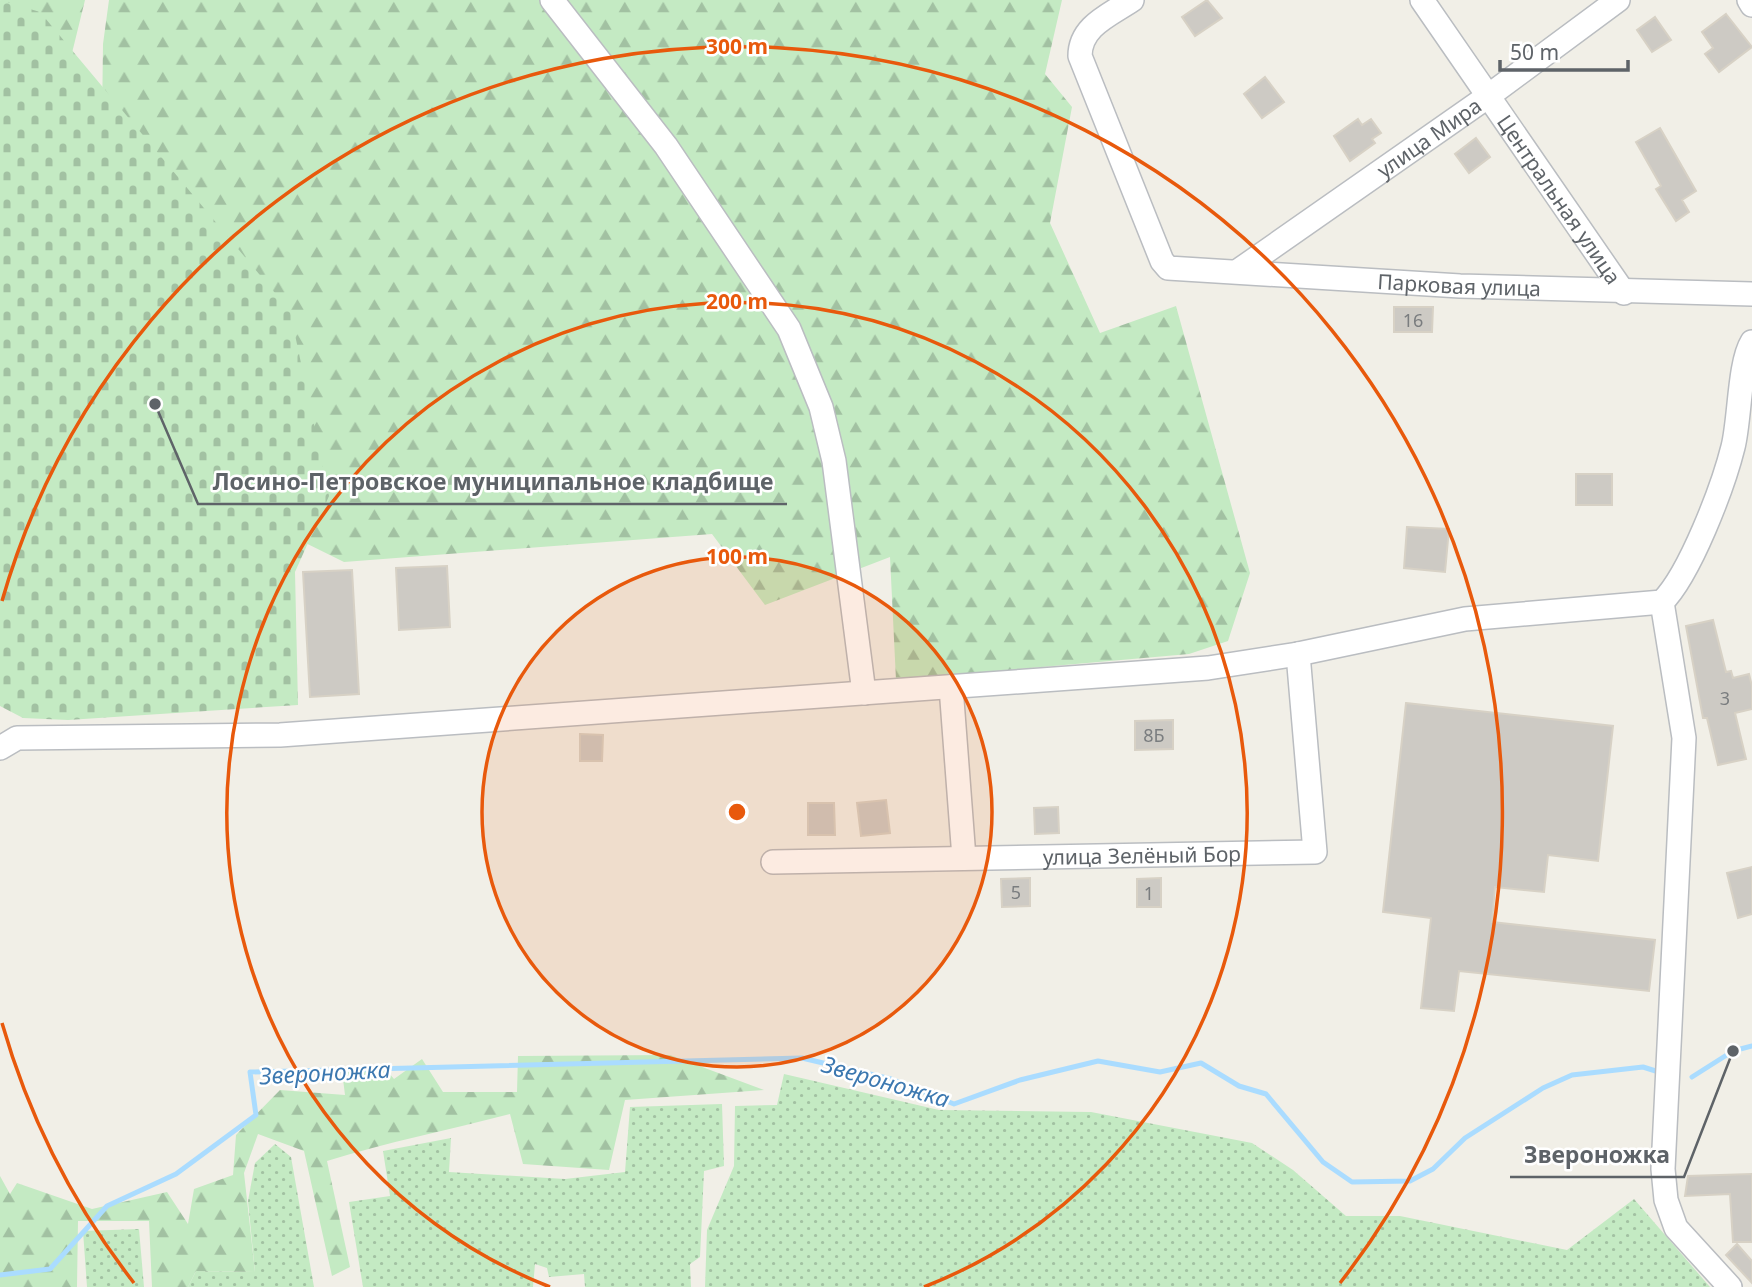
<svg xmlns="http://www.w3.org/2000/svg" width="1752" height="1287" font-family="'Noto Sans',sans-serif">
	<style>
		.green { fill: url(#green-dots) }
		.forest { fill: url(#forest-firs) }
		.cemetery { fill: url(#cemetery-stones) }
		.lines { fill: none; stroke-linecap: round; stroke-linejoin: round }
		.stream { stroke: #aadcff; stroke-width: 5 }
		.building { fill: #cdcac4; stroke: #d7d1c5; stroke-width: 2 }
		.minor-casing { stroke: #babdc1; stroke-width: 26 }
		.minor { stroke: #fff; stroke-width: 23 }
		.ring { fill: none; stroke: #e8590c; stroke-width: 3.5 }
		.labels { text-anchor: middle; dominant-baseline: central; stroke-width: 5; stroke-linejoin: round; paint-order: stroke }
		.number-label { font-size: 18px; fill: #7a7d7f }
		.street-label { font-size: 21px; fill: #5e6368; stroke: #fff }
		.water-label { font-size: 23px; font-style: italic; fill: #3c78b0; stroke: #fff }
		.centre { fill: #e8590c; stroke: #fff; stroke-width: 3.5 }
		.ring-label { font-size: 21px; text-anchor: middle; font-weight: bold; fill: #e8590c; stroke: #fff; stroke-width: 5; stroke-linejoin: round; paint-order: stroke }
		.leader { fill: none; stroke: #5e6368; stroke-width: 2.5 }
		.callout-dot { fill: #5e6368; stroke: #fff; stroke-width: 2.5 }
		.callout-label { font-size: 23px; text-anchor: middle; font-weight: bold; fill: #5e6368; stroke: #fff; stroke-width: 5; stroke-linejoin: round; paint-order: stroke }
	</style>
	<defs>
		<pattern id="green-dots" width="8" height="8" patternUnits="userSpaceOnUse" patternTransform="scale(1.75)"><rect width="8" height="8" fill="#c4eac3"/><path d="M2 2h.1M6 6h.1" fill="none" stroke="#a2c1a2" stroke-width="1.8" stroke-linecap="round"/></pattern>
		<pattern id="forest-firs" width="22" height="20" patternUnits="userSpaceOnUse" patternTransform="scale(1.75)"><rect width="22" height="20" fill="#c4eac3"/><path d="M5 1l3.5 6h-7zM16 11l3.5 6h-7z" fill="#a2c1a2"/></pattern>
		<pattern id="cemetery-stones" width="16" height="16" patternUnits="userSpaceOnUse" patternTransform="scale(1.75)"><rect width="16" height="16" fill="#c4eac3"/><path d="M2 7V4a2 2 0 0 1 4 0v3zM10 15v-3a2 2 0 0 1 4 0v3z" fill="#a2c1a2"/></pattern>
	</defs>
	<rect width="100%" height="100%" fill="#f1efe7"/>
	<path class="green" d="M784,1074L939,1110L1091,1112L1252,1143L1293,1170L1346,1216H1400L1567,1250L1634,1199L1710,1287H705L707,1230L734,1166L735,1106L777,1105Z
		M722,1104L724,1166L704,1171L700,1257L690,1264L691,1287H585L584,1274L549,1277L547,1268L535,1264L533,1287H363L349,1202L390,1196L383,1151L451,1138L449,1172L565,1179L625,1172L630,1107Z
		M275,1144L291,1157L314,1287H188L196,1271L255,1272L248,1201L255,1163Z
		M139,1229L144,1287H87L83,1231Z"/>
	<path class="forest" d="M0,0H85L60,102Z
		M109,0H1062L1045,74L1072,107L1050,223L1100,333L1176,306L1250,573L1228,641L1189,654L896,680L890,557L765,605L712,534L344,562L265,523L101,196L103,44Z
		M670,1055L764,1090L625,1100L609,1170L523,1164L510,1114C449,1130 387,1142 327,1161L350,1267L332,1276L304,1151L258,1134L244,1173L255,1272L196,1271L188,1287H152L149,1221H78L77,1287H0V1176L10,1194L17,1183L92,1209L167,1192L188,1224L194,1189L233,1175L236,1135L280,1090L345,1095L342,1071L384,1067L394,1079L422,1059L443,1092H517L518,1056Z"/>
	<path class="cemetery" d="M0,0L40,12L290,311L329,496L295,572L298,705L68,720L23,718L0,706Z"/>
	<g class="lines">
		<path class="stream" d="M1692,1077L1733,1051L1752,1046
			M0,1275L50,1269L107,1206L176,1174L256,1115L250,1072L802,1058L891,1079L954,1104L1020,1080L1098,1061L1160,1072L1201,1063L1239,1086L1266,1094L1323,1162L1352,1182L1410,1181L1433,1169L1465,1138L1543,1088L1572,1075L1643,1067L1662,1073"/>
	</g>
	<path class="building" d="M1207,0L1222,18L1195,36L1182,17Z
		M1726,14L1752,47L1719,72L1705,54L1713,48L1702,32Z
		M1655,17L1671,40L1652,52L1637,30Z
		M1265,77L1284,102L1262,118L1244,94Z
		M1358,119L1362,125L1371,119L1381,133L1372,139L1375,143L1350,161L1334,136Z
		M1660,128L1696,191L1682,200L1689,212L1676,221L1656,189L1661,186L1636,142Z
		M1476,138L1490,157L1469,173L1455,154Z
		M1394,307H1433L1432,332H1394Z
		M1576,474H1612V505H1576Z
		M1407,527L1449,529L1445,572L1404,568Z
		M447,566L450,627L399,630L396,568Z
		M352,570L359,694L310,697L303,572Z
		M1713,620L1726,672L1731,671L1733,678L1749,674L1752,686V709L1735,713L1746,759L1718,765L1707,718H1703L1686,626Z
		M1406,703L1613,726L1598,861L1548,855L1544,892L1495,887L1492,922L1655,940L1649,991L1459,971L1454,1011L1421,1008L1431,918L1383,912Z
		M1173,720V749L1135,750V721Z
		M580,734L603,735L602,761H580Z
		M886,800L890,833L861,836L857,803Z
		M808,803H834L835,835H808Z
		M1058,807L1059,833L1035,834L1034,808Z
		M1752,867V914L1738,918L1727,873Z
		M1030,878V906L1002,907L1001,879Z
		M1161,878V907H1137V879Z
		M1752,1174V1242H1733L1730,1194L1685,1196L1688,1176Z
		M1737,1244L1752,1261V1283L1726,1255Z"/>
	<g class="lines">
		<defs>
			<g id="minor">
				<path d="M552,0L666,146L789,329L821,407L834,461L864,693"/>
				<path id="s1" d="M1132,0C1110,15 1080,26 1080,56L1162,261L1168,268L1460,286L1752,294"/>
				<path id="s2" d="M1422,0L1624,293"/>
				<path d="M1749,0L1752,5"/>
				<path id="s3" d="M1238,271L1487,97L1618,0"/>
				<path d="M1662,602L1684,738L1663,1169L1666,1200L1676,1228L1730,1287"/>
				<path d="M951,687L964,858"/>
				<path d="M0,748L17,738L280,735L1208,668L1298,654L1465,619L1662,602C1690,574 1723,487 1733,447C1740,420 1739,363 1752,342"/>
				<path id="s4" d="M773,862L1315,852L1298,654"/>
			</g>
		</defs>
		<use href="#minor" class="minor-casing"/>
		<use href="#minor" class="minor"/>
	</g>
	<circle cx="737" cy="812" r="255" fill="#e8590c" fill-opacity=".12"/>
	<g class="ring">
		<circle cx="737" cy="812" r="255"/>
		<path d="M550 1287A510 510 0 1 1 924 1287"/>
		<path d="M134 1283A765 765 0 0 1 2 1023M2 601A765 765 0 1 1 1340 1283"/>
	</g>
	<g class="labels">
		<g class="number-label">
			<text x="1413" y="320">16</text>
			<text x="1725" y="698">3</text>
			<text x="1154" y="735">8Б</text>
			<text x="1016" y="892">5</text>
			<text x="1149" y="893">1</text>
		</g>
		<g class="street-label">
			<text stroke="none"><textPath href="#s3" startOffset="233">улица Мира</textPath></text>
			<text stroke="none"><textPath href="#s2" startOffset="242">Центральная улица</textPath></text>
			<text stroke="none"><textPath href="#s1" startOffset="602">Парковая улица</textPath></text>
			<text stroke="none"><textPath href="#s4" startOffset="369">улица Зелёный Бор</textPath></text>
		</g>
		<g class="water-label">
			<text transform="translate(325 1072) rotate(-3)">Звероножка</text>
			<text transform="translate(886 1081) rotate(16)">Звероножка</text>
		</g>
	</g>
	<circle cx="737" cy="812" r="10" class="centre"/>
	<g class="ring-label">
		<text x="737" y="54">300 m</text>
		<text x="737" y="309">200 m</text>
		<text x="737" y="564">100 m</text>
	</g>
	<path class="leader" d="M155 404L198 504H787M1733 1051L1684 1177H1510"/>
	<g class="callout-dot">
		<circle cx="155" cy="404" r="7"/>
		<circle cx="1733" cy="1051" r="7"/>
	</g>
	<g class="callout-label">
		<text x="493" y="490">Лосино-Петровское муниципальное кладбище</text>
		<text x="1597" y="1163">Звероножка</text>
	</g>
	<path d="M1500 60v10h128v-10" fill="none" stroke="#5e6368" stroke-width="3.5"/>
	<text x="1510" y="60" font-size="21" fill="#5e6368" stroke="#ffffff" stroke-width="5" paint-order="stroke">50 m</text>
</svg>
